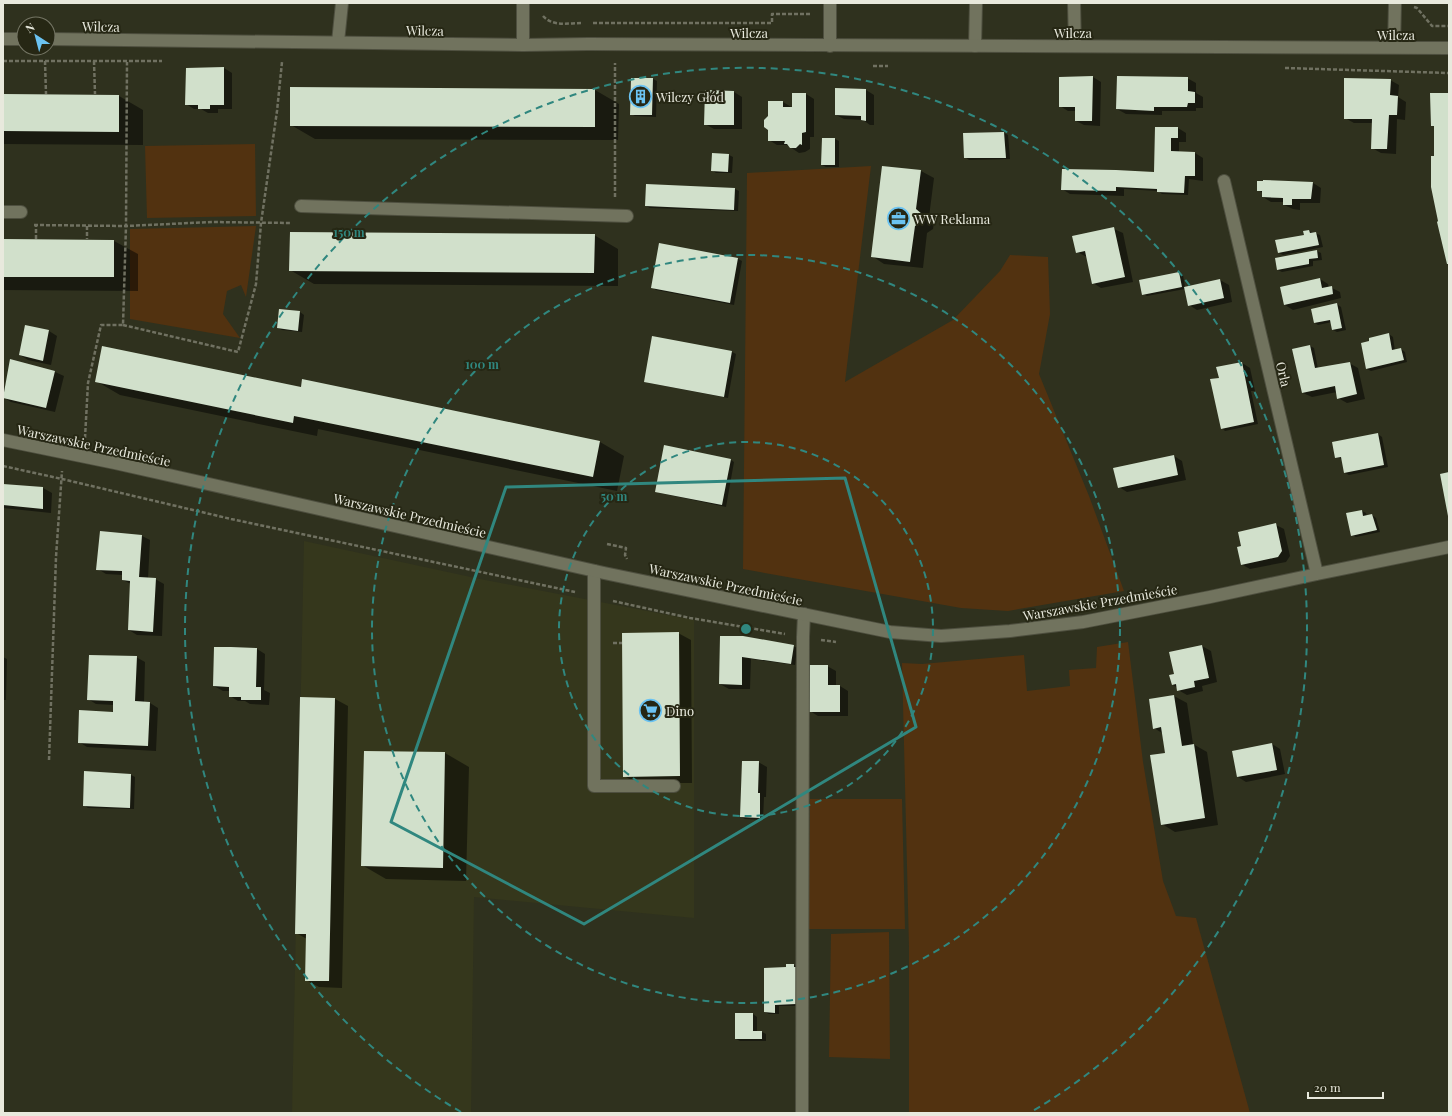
<svg xmlns="http://www.w3.org/2000/svg" width="1452" height="1116" font-family="'Playfair Display',serif">
	<style>
		.built { fill: #35371c }
		.green { fill: #523210 }
		.shadow { fill: #0007 }
		.building { fill: #d1e0cb }
		.lines { fill: none; stroke-linecap: round; stroke-linejoin: round }
		.lane-casing { stroke: #4e4f3f; stroke-width: 14 }
		.street-casing { stroke: #4e4f3f; stroke-width: 14 }
		.path { stroke: #707161; stroke-width: 2.5; stroke-dasharray: 4 2; stroke-linecap: butt }
		.lane { stroke: #71735e; stroke-width: 12 }
		.street { stroke: #71735e; stroke-width: 12 }
		.marked { fill: none; stroke: #30877f; stroke-width: 3; stroke-linejoin: round }
		.ring { fill: none; stroke: #30877f; stroke-width: 2; stroke-dasharray: 7 5 }
		.labels { text-anchor: middle; dominant-baseline: central; stroke-width: 4; stroke-linejoin: round; paint-order: stroke }
		.street-label { font-size: 13px; fill: #e8e9dd; stroke: #262714 }
		.poi-label { font-size: 13px; fill: #e8e9dd; stroke: #262714; text-anchor: start }
		.centre { fill: #30877f; stroke: #262714; stroke-width: 2 }
		.ring-label { font-size: 12px; text-anchor: middle; font-weight: bold; fill: #30877f; stroke: #262714; stroke-width: 4; stroke-linejoin: round; paint-order: stroke }
	</style>
	<rect width="100%" height="100%" fill="#2f311e"/>
	<path class="built" d="M304,541L480,579L694,620V918L474,897L471,1113H292Z"/>
	<path class="green" d="M255,144L256,216L147,218L145,146Z
		M871,166L845,382L953,320L1000,271L1010,255L1048,257L1050,314L1039,374L1089,496L1124,591L1008,611L961,608L743,569L747,173Z
		M256,226L246,297L241,285L227,291L223,314L240,338L130,319V229Z
		M1128,642L1143,762L1163,881L1176,916L1196,918L1250,1113H909V947L902,663L922,664L1024,655L1027,691L1070,686L1069,670L1096,668L1097,647Z
		M810,799H902L905,929H808Z
		M889,932L890,1059L829,1057L831,934Z"/>
	<path class="shadow" d="M224,68L232,73V109H218V113H208L201,109H194L186,104Z
		M1093,77L1101,82L1100,126L1084,125L1076,121V111H1068L1060,106Z
		M1187,78L1196,83V93L1203,97V108H1196V111H1162V115L1126,114L1117,109Z
		M653,79L657,81L656,117L635,116L631,114Z
		M1390,80L1399,85L1398,97L1406,102L1405,120L1397,119L1396,154L1381,153L1372,148L1373,123H1354L1345,118Z
		M836,89L866,90L874,95V125H870L863,120L844,119L836,115Z
		M595,90L619,104L618,140L315,139L291,125Z
		M734,92L742,97V129H714L705,124Z
		M806,94L814,99V137H810V149L805,152L799,153L787,145H777L769,140V102H783L793,108Z
		M3,95L119,96L143,110V145L3,144Z
		M1156,128H1178L1186,133V142H1179V153H1195L1203,158V181L1189,179L1188,195L1162,194L1158,191L1124,189V196L1070,194L1062,189L1159,175Z
		M1004,133L1008,135L1010,159L969,160L965,157L964,134Z
		M823,139H835L839,141V167H826L822,165Z
		M729,155L733,157L732,173H716L712,170Z
		M921,171L934,178L929,217L934,222L933,229L927,233L923,268L884,264L872,256Z
		M1313,183L1321,188L1320,203H1300V210L1293,209L1284,205V202H1271L1263,197V193L1258,190Z
		M735,189L739,191L738,211L650,208L646,206Z
		M1114,229L1123,233L1133,282L1101,288L1093,283L1087,257L1077,252Z
		M1309,231L1320,235L1323,247L1283,255L1279,253L1305,236Z
		M594,235L618,249V286L314,284L290,270Z
		M3,240L114,241L138,254V291L3,290Z
		M660,244L738,259L742,261L734,305L656,290L652,287Z
		M1317,251L1321,253L1322,260L1313,261V266L1282,272L1278,270Z
		M1179,273L1183,275L1185,287L1220,280L1229,285L1232,302L1197,310L1189,305L1185,289L1147,296L1143,294Z
		M1320,279L1328,284L1329,288H1332L1340,292L1341,298L1293,310L1285,305Z
		M1337,304L1341,307L1346,330L1337,332L1333,330L1332,322L1318,325L1315,323Z
		M300,312L304,315L302,332L282,330L278,328Z
		M26,326L49,331L57,336L51,365L28,360L20,355Z
		M1389,334L1393,337L1395,351L1401,349L1405,352L1407,362L1371,371L1367,369Z
		M653,338L732,352L736,354L728,398L649,383L645,381Z
		M1310,346L1314,348L1318,369L1349,363L1358,368L1365,399L1347,403L1338,398L1337,392L1312,397L1303,393Z
		M11,360L55,372L64,376L55,412L11,402L3,397Z
		M1242,363L1250,368L1255,391H1251L1258,424L1225,431L1222,428L1220,379Z
		M96,381L301,389L303,381L600,442L624,456L617,491L318,429L317,436L120,395Z
		M1378,434L1382,437L1388,467L1349,475L1345,473L1342,459L1336,457Z
		M1174,456L1182,461L1186,480L1127,492L1119,487Z
		M731,460L734,462L726,507L660,493L656,491Z
		M3,485L43,488L52,493L51,513L3,508Z
		M1362,511L1366,513L1367,517L1372,515L1376,518L1380,532L1356,537L1352,535Z
		M1276,525L1284,529L1290,556L1286,562L1250,569L1241,564L1242,547Z
		M142,536L150,540L148,579H155L164,584L162,636L137,635L129,630L131,584L123,580V575L106,574L98,569Z
		M678,633L691,640L692,783H637L624,776Z
		M721,637L793,646L797,648L795,665L751,659L750,689H729L720,684Z
		M1202,646L1211,651L1217,682L1202,686L1203,691L1187,695L1178,690V688L1173,685L1175,675Z
		M257,649L265,654L264,690L270,693L269,705L250,704L245,701H238L230,696V691H223L214,686Z
		M3,657L7,659L6,700H3Z
		M136,657L145,662L144,703H150L158,708L156,751L87,747L79,742L114,713V705L96,704L88,699Z
		M827,666L836,671V686H840L848,691V716H818L810,711Z
		M1174,696L1187,703L1193,744L1207,752L1218,825L1175,832L1162,824L1166,754L1162,733L1154,728Z
		M335,699L348,706L342,988L319,987L306,980L307,939L296,933Z
		M1272,744L1280,749L1285,774L1246,782L1238,777Z
		M445,753L469,767L466,881L386,879L362,865Z
		M758,762L767,767L766,797H764L763,820L745,819L741,817Z
		M85,772L131,775L135,777L134,809L88,808L84,805Z
		M787,965H794L798,967L800,1006H779V1014H769L765,1012L787,968Z
		M753,1014L757,1017V1032H762L766,1034V1041H740L736,1039Z"/>
	<path class="building" d="M224,67V105H210V109H198V105H185L186,68Z
		M1093,76L1092,121H1075V107H1059V77Z
		M1117,76L1188,77V91L1195,92V103H1188L1187,107H1154V111L1116,109Z
		M631,78H653L652,115H630Z
		M1344,78L1391,79L1390,95L1398,96L1397,115H1389L1387,149H1371L1372,119H1344Z
		M290,87L595,89V127L290,126Z
		M835,88L866,89V121L861,120V116L835,115Z
		M705,90L734,91V125H704Z
		M792,93H806V132L802,133V145L800,144L796,148H790L787,144H784L785,141H768V130L764,127V120L768,116V101H783V107H792Z
		M1430,93H1449V264H1447L1437,222L1438,221L1431,187V156H1434V126H1431Z
		M3,94L119,95V132L3,131Z
		M1155,127H1178V138H1171V151L1195,152V176H1185L1184,193L1157,192V189L1116,187V191L1061,190L1062,169L1116,170L1154,172Z
		M1004,132L1006,158H964L963,133Z
		M822,138H835V165H821Z
		M712,153L729,154L728,172L711,171Z
		M882,166L921,170L916,209L922,214L921,222L915,226L910,262L871,257Z
		M1263,180L1313,182L1311,199H1292V205H1283V198L1262,197V191H1257V181H1263Z
		M646,184L735,188L734,210L645,206Z
		M1114,227L1125,277L1092,284L1085,251L1076,253L1072,236Z
		M1309,230L1310,233L1316,232L1319,245L1278,253L1275,240L1304,235L1303,231Z
		M290,232L595,234L594,273L289,271Z
		M3,239L114,240V277H3Z
		M659,243L738,258L730,303L651,288Z
		M1317,250L1318,258L1309,259V264L1277,270L1275,258Z
		M1179,272L1182,287L1142,295L1139,280Z
		M1320,278L1322,288L1332,286L1333,294L1284,305L1280,287Z
		M1220,279L1224,298L1188,306L1184,287Z
		M1337,303L1342,328L1332,330L1330,320L1314,323L1311,309Z
		M279,309L300,311L298,331L277,328Z
		M25,325L49,330L43,361L19,355Z
		M1389,333L1392,350L1401,348L1404,360L1366,369L1361,343L1369,341V338Z
		M652,336L732,351L724,397L644,382Z
		M1310,345L1315,368L1350,362L1357,394L1337,399L1335,386L1302,393L1292,349Z
		M102,346L301,387L302,379L600,441L593,477L294,416L293,423L95,382Z
		M10,359L55,371L46,408L3,398Z
		M1242,362L1254,422L1221,429L1210,379L1219,378L1216,367Z
		M1378,433L1384,465L1344,473L1341,457L1335,458L1332,442Z
		M664,445L731,459L722,505L655,492Z
		M1174,455L1178,475L1118,488L1113,468Z
		M1449,472V516H1448L1440,474Z
		M3,484L43,487V509L3,505Z
		M1362,510L1363,516L1372,514L1377,530L1351,536L1346,513Z
		M1276,523L1282,551L1278,557L1241,565L1237,547L1241,546L1238,532Z
		M100,531L142,535L139,577L156,578L153,632L128,630L130,581L122,580V571L96,570Z
		M679,632L680,776L623,777L622,633Z
		M720,636H743L794,645L791,664L742,657V685L719,684Z
		M1202,645L1209,678L1194,681L1195,687L1177,691L1176,684L1172,685L1169,675L1174,674L1169,652Z
		M214,647H231L257,648L256,687H261V700H241V697H229V687L213,686Z
		M89,655L137,656L135,701L150,702L148,746L78,743L79,710L113,712V701L87,700Z
		M809,665H828V685H840V712H809Z
		M1174,695L1182,746L1194,744L1205,818L1161,825L1150,755L1165,753L1161,727L1153,729L1149,699Z
		M300,697L335,698L329,981H305L306,934H295Z
		M1272,743L1277,770L1237,777L1232,751Z
		M364,751L445,752L443,868L361,866Z
		M742,761H759L758,793H760V818L740,817Z
		M84,771L131,774L130,808L83,806Z
		M786,964H794V967H796V1004L775,1005V1013L764,1012V968L786,967Z
		M735,1013H753V1031H762V1039H735Z"/>
	<g class="lines">
		<defs>
			<path id="lane" d="M1074,3L1075,46
				M338,42L342,3
				M523,45V3
				M830,46V3
				M975,46L976,3
				M301,206L627,216
				M3,212H21
				M594,571V786H674
				M802,1113L803,637L804,614"/>
			<path id="street" d="M3,39H24
				M48,39L523,45L588,44L1449,48
				M1394,48L1395,3
				M1224,181L1317,574
				M3,440L115,463L604,573L890,632L941,636L1010,631L1083,622L1210,597L1317,574L1449,547"/>
		</defs>
		<use href="#lane" class="lane-casing"/>
		<use href="#street" class="street-casing"/>
		<path class="path" d="M1414,7L1417,8L1432,26H1449
			M543,16C553,27 569,23 583,23
			M593,23H772V14H812
			M3,61H162
			M45,61L46,94
			M94,61L95,94
			M873,66H888
			M1285,68L1449,73
			M615,197V63
			M34,225L126,226L212,222L291,223
			M87,226V239
			M36,239V225
			M123,325L238,352L256,284L261,223L277,111L282,62
			M85,438L88,383L101,325H123L126,226L127,62
			M3,466L62,479L231,519L575,592
			M607,544L626,548L625,555L627,559
			M613,601L690,618L785,634
			M821,640L836,642
			M613,643H622
			M49,760L56,557L62,471"/>
		<use href="#lane" class="lane"/>
		<use href="#street" class="street"/>
	</g>
	<path class="marked" d="M845,478L916,727L584,924L391,822L506,487Z"/>
	<g class="ring">
		<circle cx="746" cy="629" r="187"/>
		<circle cx="746" cy="629" r="374"/>
		<path d="M461 1112A561 561 0 1 1 1031 1112"/>
	</g>
	<defs>
		<symbol id="building-ring" viewBox="-11 -11 22 22"><circle r="9.5" fill="#262714" stroke="#6bc3f2" stroke-width="1.5"/><path d="M-4-6H4V6H1V3H-1V6H-4ZM-2.5-4.3h1.7v1.8h-1.7ZM.8-4.3h1.7v1.8H.8ZM-2.5-1h1.7V.8h-1.7ZM.8-1h1.7V.8H.8Z" fill="#6bc3f2"/></symbol>
		<symbol id="office-ring" viewBox="-11 -11 22 22"><circle r="9.5" fill="#262714" stroke="#6bc3f2" stroke-width="1.5"/><path d="M-6-3h4V-5.5h4V-3h4V5H-6ZM-1-4.5V-3h2v-1.5ZM-6 0V1H6V0Z" fill="#6bc3f2"/></symbol>
		<symbol id="supermarket-ring" viewBox="-11 -11 22 22"><circle r="9.5" fill="#262714" stroke="#6bc3f2" stroke-width="1.5"/><path d="M-6-5.5h2.5l.6 2H6L4.5 2H-2.5L-4.4-4H-6ZM-1.5 3.2a1.3 1.3 0 1 0 .1 0ZM3 3.2a1.3 1.3 0 1 0 .1 0Z" fill="#6bc3f2"/></symbol>
	</defs>
	<g fill-rule="evenodd">
		<use href="#building-ring" x="628" y="84" width="25" height="25"/>
		<use href="#office-ring" x="886" y="206" width="25" height="25"/>
		<use href="#supermarket-ring" x="638" y="698" width="25" height="25"/>
	</g>
	<g class="labels">
		<g class="street-label">
			<text transform="translate(101 26) rotate(1)">Wilcza</text>
			<text transform="translate(425 30) rotate(1)">Wilcza</text>
			<text x="749" y="32">Wilcza</text>
			<text x="1073" y="32">Wilcza</text>
			<text x="1396" y="34">Wilcza</text>
			<text transform="translate(1284 374) rotate(77)">Orla</text>
			<text transform="translate(94 445) rotate(12)">Warszawskie Przedmieście</text>
			<text transform="translate(410 515) rotate(13)">Warszawskie Przedmieście</text>
			<text transform="translate(726 584) rotate(12)">Warszawskie Przedmieście</text>
			<text transform="translate(1100 602) rotate(-10)">Warszawskie Przedmieście</text>
		</g>
		<g class="poi-label">
			<text x="656" y="96">Wilczy Głód</text>
			<text x="914" y="218">WW Reklama</text>
			<text x="666" y="710">Dino</text>
		</g>
	</g>
	<circle cx="746" cy="629" r="6" class="centre"/>
	<g class="ring-label">
		<text x="349" y="237">150 m</text>
		<text x="482" y="369">100 m</text>
		<text x="614" y="501">50 m</text>
	</g>
	<rect width="1452" height="1116" fill="none" stroke="#e8e9dd" stroke-width="8"/>
	<g transform="translate(36 36) rotate(324)"><circle r="19" fill="#262714" stroke="#747564"/>
	<path d="M0-3L7 15L0 10L-7 15Z" fill="#6bc3f2"/>
	<text y="-6" font-size="11" font-weight="bold" text-anchor="middle" fill="#e8e9dd">N</text>
	</g>
	<path d="M1308 1092v6h75v-6" fill="none" stroke="#e8e9dd" stroke-width="2"/>
	<text x="1314" y="1092" font-size="12" fill="#e8e9dd" stroke="#262714" stroke-width="3" paint-order="stroke">20 m</text>
</svg>
